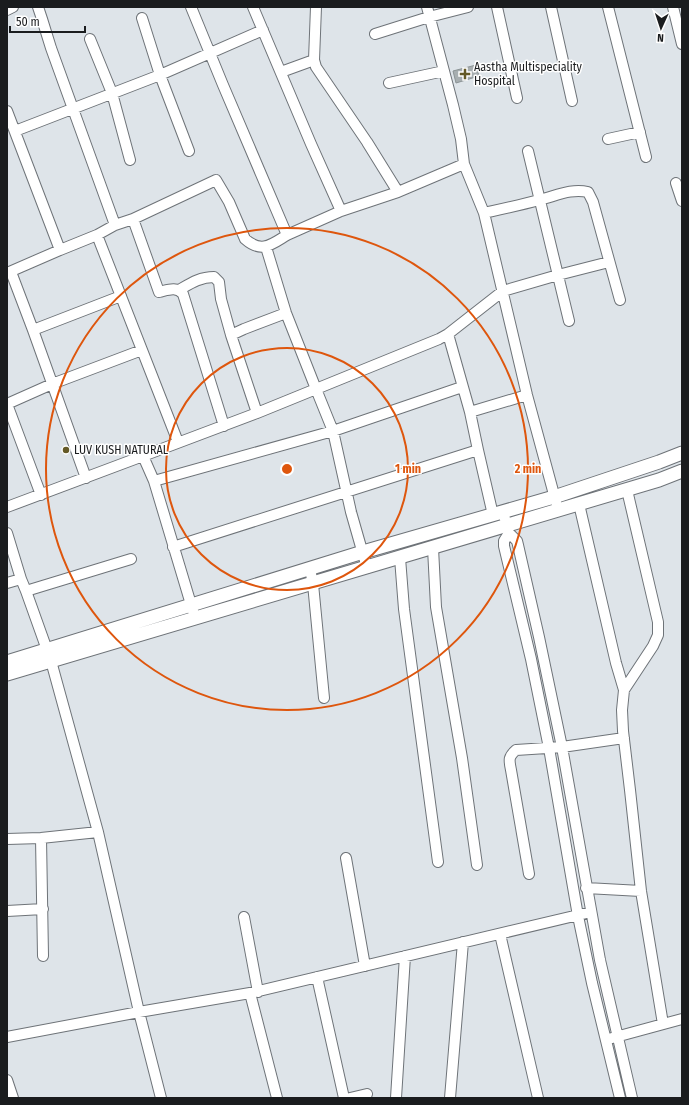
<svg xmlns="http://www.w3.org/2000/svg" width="689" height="1105" font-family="'Fira Sans Condensed',sans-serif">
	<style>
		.building { fill: #a7aeb0; stroke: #8b9395 }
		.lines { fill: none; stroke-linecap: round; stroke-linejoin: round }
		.minor-casing { stroke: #6e7378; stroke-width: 12 }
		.major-casing { stroke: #6e7378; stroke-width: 15 }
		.minor { stroke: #fff; stroke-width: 10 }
		.major { stroke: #fff; stroke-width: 13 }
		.ring { fill: none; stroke: #de560d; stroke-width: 2 }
		.poi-dot { fill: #645926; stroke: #fff; stroke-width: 1.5 }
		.labels { text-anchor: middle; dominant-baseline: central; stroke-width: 3; stroke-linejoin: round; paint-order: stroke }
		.poi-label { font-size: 12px; fill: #1a1c1e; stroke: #fff; text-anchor: start }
		.centre { fill: #de560d; stroke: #fff; stroke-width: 2 }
		.ring-label { font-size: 12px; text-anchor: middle; font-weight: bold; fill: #de560d; stroke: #fff; stroke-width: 3; stroke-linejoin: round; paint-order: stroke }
	</style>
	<rect width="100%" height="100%" fill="#dee4e9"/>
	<path class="building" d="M476,65L479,76L456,83L453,71Z"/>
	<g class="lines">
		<defs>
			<path id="minor" d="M38,7L42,19L51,48L115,225
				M253,7L311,144L341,211L287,235
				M316,7L314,60L316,67L367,142L398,192
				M427,7L453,105L461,139L464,164L484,213L527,395L556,502
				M497,7L517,98
				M551,7L572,101
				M608,7L646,157
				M673,7L682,44
				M7,10L13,7
				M142,18L160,75L189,151
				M375,34L429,17L468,7
				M90,39L112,93L130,160
				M281,72L314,60
				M389,83L444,71
				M7,111L60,250
				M15,131L160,75L263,30
				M608,139L640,132
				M528,151L569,321
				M676,183L682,201
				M341,211L398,192L464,164
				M484,213C502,209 521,205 539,200C556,196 571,188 588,192L593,202L620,300
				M133,219L159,292C168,290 176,286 183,294L224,426
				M97,235L178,442
				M266,247L286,313L316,389L439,339L448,334L503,291L558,275L609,262
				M11,272L33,330L86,478
				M7,273L60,250L97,235L115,225L133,219L216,180L229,202L245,239C262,254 272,244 287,235L223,85L191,7
				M179,290C191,283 200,277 214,277L219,282L221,299L231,335L257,413
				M33,330L121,296
				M448,334L470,412L478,450L493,515
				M231,335L244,329L286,313
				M7,404L52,384L142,350
				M7,404L41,495
				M470,412L527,395
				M143,456L257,413L316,389L333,431L351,512L367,568
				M579,504L616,663L624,690L622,710L623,731L630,790L641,891L663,1024
				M7,507L143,456L154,481
				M503,512L509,533L517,541L518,545L539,637L562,747L600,960L632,1098
				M7,533L21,579L26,591L51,661L98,832L139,1012L161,1098
				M509,533L504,541V546L531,659L549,748L578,916L592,983L620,1098
				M173,547L478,450
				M433,548L436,607L462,758L477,865
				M400,558L404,609L438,862
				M310,569L313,584L324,698
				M7,583L21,579
				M26,591L131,559
				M193,611L154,481L333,431L462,387
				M624,690L653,646L658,635V622L627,490
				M41,838L43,956
				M7,839L41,838L98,832
				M346,858L365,966
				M529,874L511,770C509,760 508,757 516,750L562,747L624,738
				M586,888L641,891
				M7,911L43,909
				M244,917L258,992
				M500,934L538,1098
				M317,977L344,1098
				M250,993L277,1098
				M7,1037L139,1012L250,993L591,912
				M612,1038L682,1019
				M7,1080L13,1098
				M350,1098L367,1094
				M396,1098L405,956
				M450,1098L463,942"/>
			<path id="major" d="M7,662L363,552L554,497L659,462L682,453
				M7,674L659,480L682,471"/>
		</defs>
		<use href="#minor" class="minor-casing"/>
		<use href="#major" class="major-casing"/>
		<use href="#minor" class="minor"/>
		<use href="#major" class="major"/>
	</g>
	<g class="ring">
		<circle cx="287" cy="469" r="121"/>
		<circle cx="287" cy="469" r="241"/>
	</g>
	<g class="poi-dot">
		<path d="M463 68h4v4h4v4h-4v4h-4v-4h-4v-4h4z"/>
		<circle cx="66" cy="450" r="4"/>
	</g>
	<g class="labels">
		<g class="poi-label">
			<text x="474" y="67">Aastha Multispeciality<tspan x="474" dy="14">Hospital</tspan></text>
			<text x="74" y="450">LUV KUSH NATURAL</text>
		</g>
	</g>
	<circle cx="287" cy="469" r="6" class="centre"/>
	<g class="ring-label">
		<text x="408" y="473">1 min</text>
		<text x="528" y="473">2 min</text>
	</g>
	<rect width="689" height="1105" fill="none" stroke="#1a1c1e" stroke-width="16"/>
	<g transform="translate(661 28) rotate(183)" stroke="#ffffff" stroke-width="3" paint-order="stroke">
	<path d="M0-3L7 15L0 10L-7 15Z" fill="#1a1c1e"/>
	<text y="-6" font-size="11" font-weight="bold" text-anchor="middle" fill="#1a1c1e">N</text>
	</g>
	<path d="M10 26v6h75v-6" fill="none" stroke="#1a1c1e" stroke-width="2"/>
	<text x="16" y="26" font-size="12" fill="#1a1c1e" stroke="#ffffff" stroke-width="3" paint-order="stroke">50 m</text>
</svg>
